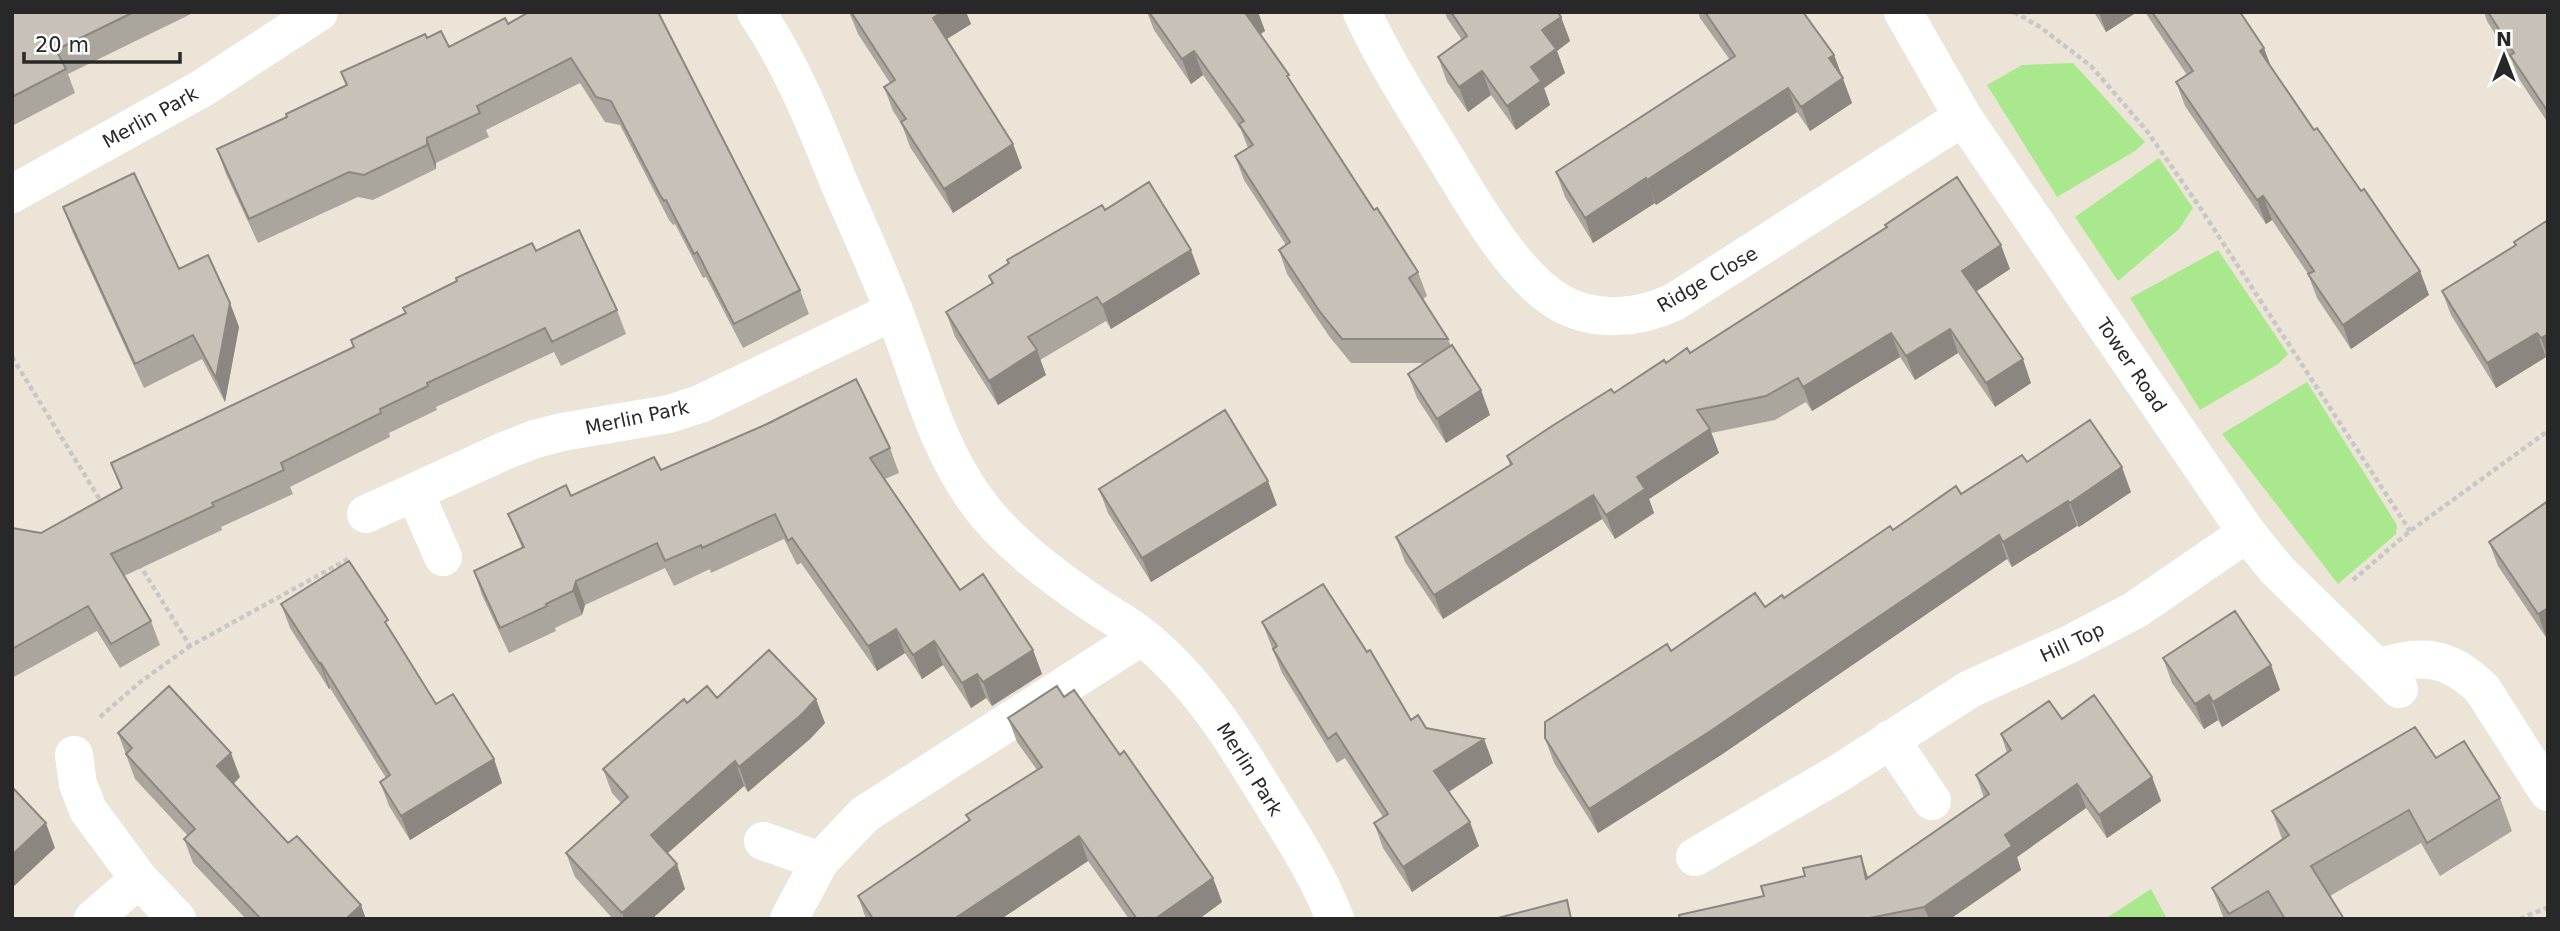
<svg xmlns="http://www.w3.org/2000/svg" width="2560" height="931" font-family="'DejaVu Sans',sans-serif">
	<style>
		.green { fill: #aae88e }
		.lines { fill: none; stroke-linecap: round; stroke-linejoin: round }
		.path { stroke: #c7c7c7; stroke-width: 4.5; stroke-dasharray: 5 3.5; stroke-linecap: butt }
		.minor { stroke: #fff; stroke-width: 38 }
		.wall { fill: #aba69d }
		.shaded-wall { fill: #8b8780 }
		.building { fill: #c7c1b7; stroke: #8b8780; stroke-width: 2 }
		.labels { text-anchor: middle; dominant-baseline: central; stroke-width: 6; stroke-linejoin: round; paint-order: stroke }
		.street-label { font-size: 19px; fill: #282828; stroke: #fff }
	</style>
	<rect width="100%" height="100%" fill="#ece4d7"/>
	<path class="green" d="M2073,63L2145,142L2135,151L2057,197L1987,85L2022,65Z
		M2159,158L2193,208L2179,229L2118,281L2075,217Z
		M2218,250L2288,354L2278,364L2200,410L2130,298Z
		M2307,382L2397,525L2396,534L2338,584L2222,434Z
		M2151,889L2167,919H2105Z"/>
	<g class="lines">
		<path class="path" d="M2014,12L2040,27L2091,66L2147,131L2199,206L2410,531
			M12,357L102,503
			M139,564L190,646L350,558
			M2353,580L2410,531L2548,431
			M100,717L139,683L190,646
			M2520,919L2548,907"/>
		<path class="minor" d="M756,12C792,65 816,126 840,185C858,227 878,269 894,312C920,377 934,441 975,499C1004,540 1049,573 1089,601C1107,614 1128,624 1144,638C1200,684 1235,742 1272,803C1295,840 1319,877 1335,919
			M1362,12C1385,62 1415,108 1444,155C1472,201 1512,273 1557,301C1593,323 1638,319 1674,302L1963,117
			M1903,12L1963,117L2247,533L2277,570L2399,689
			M12,194L201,89L319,12
			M415,493L443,557
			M366,514L504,451L535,439L562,432L669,414L700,404L894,311
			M2378,668C2421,653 2450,656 2483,690L2548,792
			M1890,739L1932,801
			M74,755L78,784L88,810L139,879L177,919
			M763,841L820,861
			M1695,857L1839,773L1970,689L2070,644L2135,610L2247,533
			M93,919L139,879
			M789,919L820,861L865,814L1142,636"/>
	</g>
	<path class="wall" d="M12,12H190L191,14L68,74L75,93L12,126Z
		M529,12L800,290L809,314L743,348L706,277L703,278L675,224L673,225L669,220L620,125L605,122L580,83L486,130L489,137L436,163V169L373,200L358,197L258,243L226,174L217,149L287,117L346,85L341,72L427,38L449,47L508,24Z
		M849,12H966L971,24L947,39L1013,144L1022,168L953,213L910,147L902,125L893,111L884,87L890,83L858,34Z
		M1147,12H1258L1265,31L1260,34L1374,210L1418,272L1427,296L1423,299L1448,339L1451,346L1481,390L1490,415L1446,443L1417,398L1408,374L1425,363H1351L1329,336L1287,274L1279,250L1286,245L1244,180L1235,156L1248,148L1241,130L1203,75L1191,84L1154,30Z
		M1445,12H1558L1561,17L1570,41L1557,51L1565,73L1544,88L1550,105L1516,130L1491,95L1468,112L1447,82L1438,57L1462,40L1447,18Z
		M1698,12H1803L1834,55L1852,103L1810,131L1797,112L1656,205L1655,203L1593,243L1565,197L1556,172L1730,60L1700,18Z
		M2094,12H2137L2106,32Z
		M2145,12H2240L2271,67L2314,130L2361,191L2420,271L2429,295L2351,349L2317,298L2308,274L2272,220L2266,224L2185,106L2176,82L2187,75Z
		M2484,12H2548V123L2519,79L2512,61L2487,21Z
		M63,207L179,269L230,303L239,327L225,402L202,359L144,388L72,231Z
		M1105,210L1200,274L1111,329L1106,321L1040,360L1046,375L998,405L955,337L946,312L992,284L989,276L1008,264L1007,260Z
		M2548,220V360L2546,357L2496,388L2451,315L2442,291L2515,246L2514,242Z
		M536,251L617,310L626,334L561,366L554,352L436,407L437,410L389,433L390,437L290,487L293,494L221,527L222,530L124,576L151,621L160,645L120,668L97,631L12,678V528L41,533L121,489L111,463L353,347L351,340L405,313L403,308Z
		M2010,269L1976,291L2031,383L1995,407L1958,353L1915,380L1900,357L1812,411L1806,402L1775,420L1711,433L1719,453L1649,499L1654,513L1615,539L1602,519L1443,619L1405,562L1396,537L1510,465L1507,456L1666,363L1690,353Z
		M890,448L899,473L885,479L960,590L1033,650L1042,674L992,706L986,698L971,708L943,665L922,679L905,653L877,671L801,563L797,565L784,539L711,573L710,569L674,586L665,568L585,605L582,615L555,628L556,631L509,653L482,595L474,571L522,548L508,514L661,470Z
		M2027,462L2131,492L2079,527L2077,526L2012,567L2007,559L1721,755L1598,833L1554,763L1545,738L1671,651L1784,598L1893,530L1961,494Z
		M1099,489L1277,505L1151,582L1108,513Z
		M2548,501L2547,639L2498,566L2489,542Z
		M281,604L393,635L436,704L494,759L502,783L410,840L389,806L380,782L386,778L330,688L329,689L290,628Z
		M1262,622L1411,720L1493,763L1449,792L1479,846L1412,892L1383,848L1374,823L1383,817L1345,758L1337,763L1282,673Z
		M2163,658L2271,665L2280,690L2222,727L2218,720L2204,729L2172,683Z
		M1064,697L1120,755L1213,878L1222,902L1199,919H1129L1088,861L1001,919H866L858,896L969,821L966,815L1037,770L1017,742L1008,718Z
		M717,698L825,723L810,739L748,792L744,786L667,853L685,889L652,919H613L575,877L566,853L621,803L612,793L603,769L687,703Z
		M2062,719L2152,777L2161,801L2107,838L2086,808L2017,857L2021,870L1950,919H1680L1868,877L1984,798L1976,775L2007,753L2001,734Z
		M118,733L240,777L234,784L288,843L366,919H246L193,863L184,839L188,836L135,779Z
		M2436,758L2500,798L2512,831L2440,876L2421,843L2330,896L2344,919H2224L2212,888L2282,839L2272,811Z"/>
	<path class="shaded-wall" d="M942,12H966L971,24L942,42L933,18Z
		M1248,12H1258L1265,31L1255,38L1246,14Z
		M2099,12H2137L2106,32Z
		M1561,17L1570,41L1557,51L1565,73L1544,88L1550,105L1516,130L1507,106L1531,67L1542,30Z
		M2264,48L2273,72L2260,51Z
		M1194,51L1203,75L1191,84L1182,59Z
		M1834,55L1852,103L1810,131L1801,107L1829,58Z
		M1482,71L1491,95L1468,112L1459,87Z
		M1788,88L1797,112L1656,205L1647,180Z
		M427,138L436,163V169L427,145Z
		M1013,144L1022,168L953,213L944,189Z
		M1646,178L1655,203L1593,243L1585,218Z
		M2263,196L2272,220L2266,224L2257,200Z
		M2001,245L2010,269L1971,295L1962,271Z
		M1191,250L1200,274L1111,329L1102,305Z
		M2420,271L2429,295L2351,349L2343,325Z
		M230,303L239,327L225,402L216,378Z
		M1950,329L1958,353L1915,380L1906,356Z
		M1891,333L1900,357L1812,411L1803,387Z
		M2537,333L2546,357L2496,388L2487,363Z
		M2548,334V358L2541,338Z
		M1037,350L1046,375L998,405L989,381Z
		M2023,359L2031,383L1995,407L1986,383Z
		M1481,390L1490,415L1446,443L1437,419Z
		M1710,429L1719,453L1649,499L1654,513L1615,539L1606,515L1637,477Z
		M2122,467L2131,492L2079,527L2070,503Z
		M1268,481L1277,505L1151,582L1142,558Z
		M1593,495L1602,519L1443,619L1434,595Z
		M2068,501L2077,526L2012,567L2003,542Z
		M1999,535L2007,559L1721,755L1598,833L1589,809Z
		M576,581L585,605L582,615L573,591Z
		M2548,608V638L2547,639L2538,614Z
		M896,629L905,653L877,671L868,646Z
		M934,641L943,665L922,679L913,655Z
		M1033,650L1042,674L992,706L983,682Z
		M321,663L330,688L329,689L320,664Z
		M2271,665L2280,690L2222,727L2213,702Z
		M977,674L986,698L971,708L962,683Z
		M2209,695L2218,720L2204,729L2195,704Z
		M816,699L825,723L810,739L748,792L739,767Z
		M1484,739L1493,763L1443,795L1434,771Z
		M231,753L240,777L226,790L217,766Z
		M494,759L502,783L410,840L401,816Z
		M735,761L744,786L660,860L651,835Z
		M2152,777L2161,801L2107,838L2099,815Z
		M2077,784L2086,808L2017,857L2021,870L1950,919H1929L1924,907L2005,835Z
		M1470,822L1479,846L1412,892L1403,867Z
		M46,823L55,848L12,888V855Z
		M1079,836L1088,861L1001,919H958L957,917Z
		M1861,856L1869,880L1866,879Z
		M677,864L685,889L652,919H624L622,913Z
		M1213,878L1222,902L1199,919H1155Z
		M361,905L366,919H346Z"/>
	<path class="building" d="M12,12H134L56,50L66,69L12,97Z
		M529,12H658L800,290L734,324L697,252L694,254L666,200L664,201L660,195L611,101L596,97L571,58L477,106L480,113L427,138V145L364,175L349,172L249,219L217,149L287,117L286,114L347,85L341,72L425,34L427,38L441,31L449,47L505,18L508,24Z
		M851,12H942L933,18L1013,144L944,189L901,122L906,119L884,87L895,80Z
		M1149,12H1248L1246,14L1289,75L1287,76L1374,210L1377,208L1418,272L1409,278L1448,339H1342L1320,312L1279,250L1290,242L1235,156L1253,145L1239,124L1244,121L1194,51L1182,59Z
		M1451,12H1558L1561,17L1542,30L1556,49L1531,67L1541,81L1507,106L1482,71L1459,87L1438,57L1467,36Z
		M1705,12H1803L1834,55L1829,58L1843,78L1801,107L1788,88L1647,180L1646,178L1585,218L1556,172L1735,56Z
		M2152,12H2240L2264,48L2260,51L2314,130L2317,128L2361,191L2364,189L2420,271L2343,325L2308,274L2314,271L2263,196L2257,200L2176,82L2193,71Z
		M2488,12H2548V112L2510,55L2514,53Z
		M134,173L179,269L208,255L230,303L216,378L193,335L135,364L63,207Z
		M1957,177L2001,245L1962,271L2023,359L1986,383L1950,329L1906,356L1891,333L1803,387L1798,378L1766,396L1697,410L1710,429L1637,477L1645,489L1606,515L1593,495L1434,595L1396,537L1512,464L1507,456L1552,426L1611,389L1614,393L1664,360L1666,363L1687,348L1690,353L1887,227L1885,225Z
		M1149,182L1191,250L1102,305L1097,297L1028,337L1037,350L989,381L946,312L993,283L989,276L1009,263L1007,260L1102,205L1105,210Z
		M2548,220V334L2541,338L2537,333L2487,363L2442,291L2516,245L2514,242Z
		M579,230L617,310L552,342L545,328L427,383L428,386L380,409L381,413L281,463L284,470L212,503L214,506L111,554L151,621L111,644L88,606L12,649V528L41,533L122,488L111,463L354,347L351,340L406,313L403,308L457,281L456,278L532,243L536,251Z
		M1452,345L1481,390L1437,419L1408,374Z
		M856,379L890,448L870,458L960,590L983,574L1033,650L983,682L977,674L962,683L934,641L913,655L896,629L868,646L792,538L788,541L775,514L702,548L701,545L665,561L657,543L576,581L573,591L546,604L547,606L500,628L474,571L524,547L508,514L566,485L571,496L654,457L661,470L767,424Z
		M1225,410L1268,481L1142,558L1099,489Z
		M2090,420L2122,467L2070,503L2068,501L2003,542L1999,535L1712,730L1589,809L1545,738V722L1667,644L1671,651L1755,593L1765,607L1782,595L1784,598L1890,526L1893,530L1956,486L1961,494L2022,455L2027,462Z
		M2548,501V608L2538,614L2489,542Z
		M349,561L388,620L385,622L436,704L453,694L494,759L401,816L380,782L390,775L321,663L320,664L281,604Z
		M1323,584L1367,652L1370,650L1411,720L1418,715L1426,728L1484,739L1434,771L1470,822L1403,867L1374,823L1388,814L1336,733L1328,739L1273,649L1277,646L1262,622Z
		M2235,611L2271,665L2213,702L2209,695L2195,704L2163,658Z
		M769,650L816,699L801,715L739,767L735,761L651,835L677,864L622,913L566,853L628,797L603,769L684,699L687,703L707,686L717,698Z
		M169,686L231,753L217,766L288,843L297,836L361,905L346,919H261L184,839L195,829L126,754L132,748L118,733Z
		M1057,686L1064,697L1074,690L1120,755L1124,751L1213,878L1155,919H1137L1079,836L957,917L958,919H870L872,917L858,896L970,820L966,815L1042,767L1008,718Z
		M2094,695L2152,777L2099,815L2077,784L2005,835L2012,846L1924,907L1865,919H1680L1679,915L1764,896L1761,886L1805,876L1803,868L1861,856L1866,879L1989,794L1976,775L2011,750L2001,734L2049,701L2062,719Z
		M2415,727L2436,758L2464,741L2500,798L2427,843L2409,810L2311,866L2344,919H2285L2268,891L2229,914L2212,888L2289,835L2272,811Z
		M12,787L46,823L12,855Z
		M1567,900L1571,919H1494Z"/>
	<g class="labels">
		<g class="street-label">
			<text transform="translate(150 117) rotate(-29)">Merlin Park</text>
			<text transform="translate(1707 279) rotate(-30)">Ridge Close</text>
			<text transform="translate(2132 365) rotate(56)">Tower Road</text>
			<text transform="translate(637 417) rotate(-12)">Merlin Park</text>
			<text transform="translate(2072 642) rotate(-25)">Hill Top</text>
			<text transform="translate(1250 769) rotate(58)">Merlin Park</text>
		</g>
	</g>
	<rect width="2560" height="931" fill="none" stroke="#282828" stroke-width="28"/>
	<g transform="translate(2504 56)" stroke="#ffffff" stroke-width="5" paint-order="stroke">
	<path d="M0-5L12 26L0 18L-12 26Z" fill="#282828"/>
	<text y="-10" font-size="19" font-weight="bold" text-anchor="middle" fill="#282828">N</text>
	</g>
	<path d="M24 52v10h156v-10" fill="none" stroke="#282828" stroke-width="3.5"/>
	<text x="35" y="52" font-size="21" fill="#282828" stroke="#ffffff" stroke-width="5" paint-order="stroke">20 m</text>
</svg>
